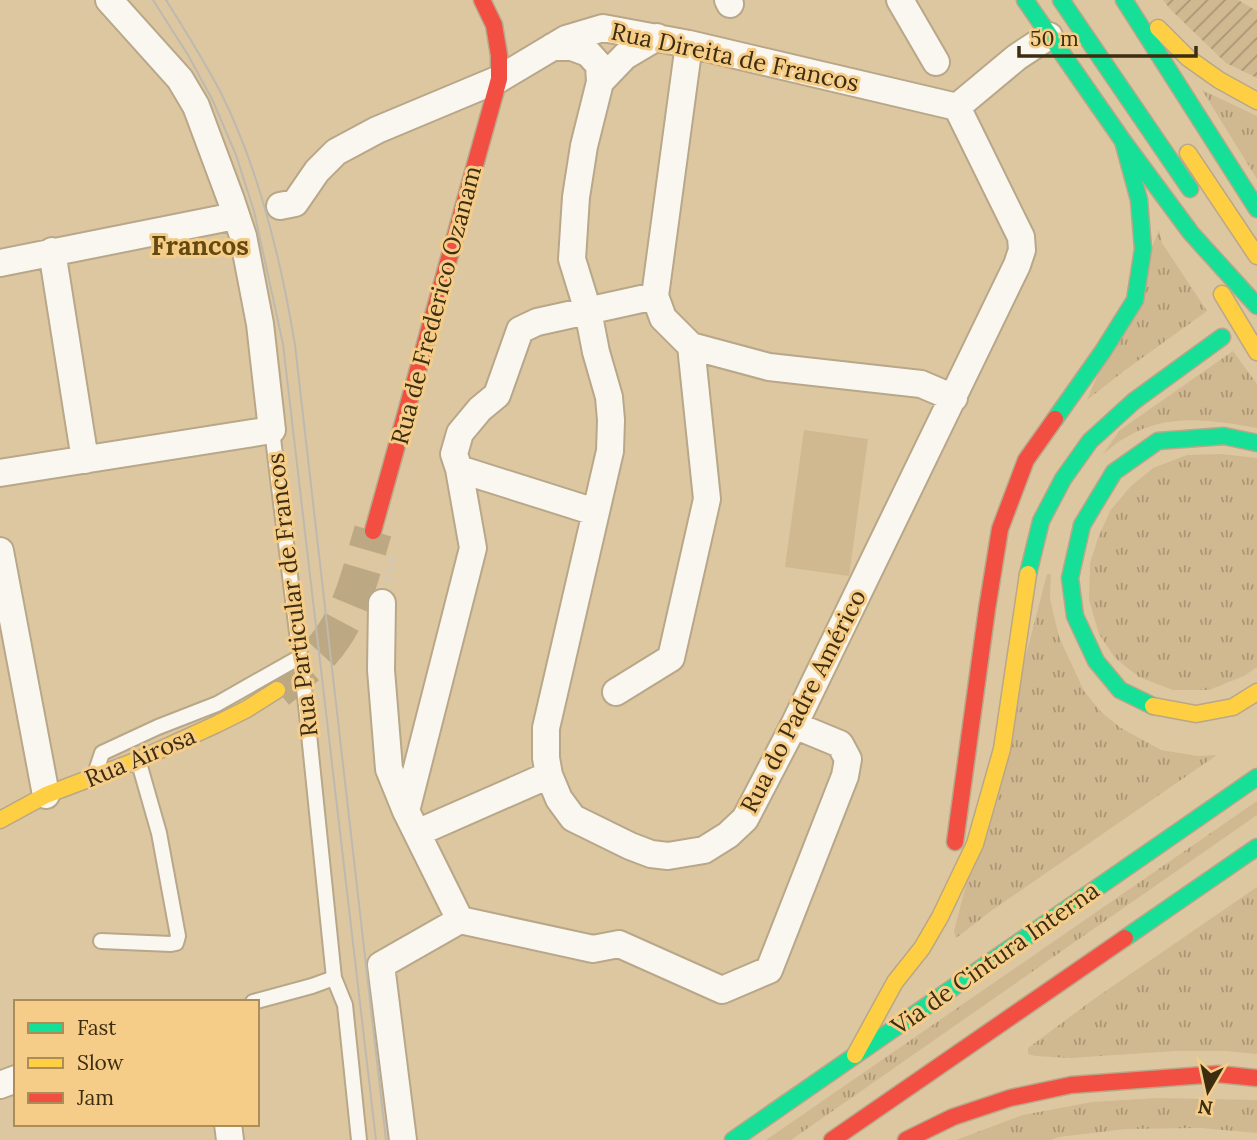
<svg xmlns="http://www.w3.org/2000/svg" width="1257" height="1140" font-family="Lora,serif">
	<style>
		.grass { fill: url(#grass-tufts) }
		.garden { fill: url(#garden-furrows) }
		.pitch { fill: #d0b891 }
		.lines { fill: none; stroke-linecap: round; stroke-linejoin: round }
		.secondary-tunnel { stroke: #bda884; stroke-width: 38; stroke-dasharray: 38 19; stroke-linecap: butt }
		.lane-casing { stroke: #b8a788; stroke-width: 18 }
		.street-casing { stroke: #b8a788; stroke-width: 30 }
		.fast-casing { stroke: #b8a788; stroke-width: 19 }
		.slow-casing { stroke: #b8a788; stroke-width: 19 }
		.jam-casing { stroke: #b8a788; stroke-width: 19 }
		.path { stroke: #cfc9bd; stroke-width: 4.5; stroke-dasharray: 5 5; stroke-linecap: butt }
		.lane { stroke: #faf7f1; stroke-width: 14 }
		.street { stroke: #faf7f1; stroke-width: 26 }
		.fast { stroke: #16e098; stroke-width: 16 }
		.slow { stroke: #ffcf43; stroke-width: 16 }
		.jam { stroke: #f24e42; stroke-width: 16 }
		.tram { stroke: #beb9af; stroke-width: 2 }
		.labels { text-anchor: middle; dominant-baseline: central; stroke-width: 6; stroke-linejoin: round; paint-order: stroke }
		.street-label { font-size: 24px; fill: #3d2d10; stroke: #f6cd88 }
		.neighbourhood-label { font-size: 26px; font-weight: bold; fill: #654911; stroke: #f6cd88 }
	</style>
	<defs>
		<pattern id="grass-tufts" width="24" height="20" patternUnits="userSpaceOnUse" patternTransform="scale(1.75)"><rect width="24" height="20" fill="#d0b891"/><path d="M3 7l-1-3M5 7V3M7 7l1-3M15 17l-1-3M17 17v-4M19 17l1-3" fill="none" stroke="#aa9675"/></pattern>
		<pattern id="garden-furrows" width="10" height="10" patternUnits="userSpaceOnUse" patternTransform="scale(1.75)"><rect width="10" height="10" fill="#d0b891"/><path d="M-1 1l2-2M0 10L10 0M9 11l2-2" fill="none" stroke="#aa9675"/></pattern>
	</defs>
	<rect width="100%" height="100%" fill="#ddc7a1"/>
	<path class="grass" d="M1202,90L1257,116V179Z
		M1159,230L1162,243L1207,311L1124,371L1087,400Z
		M1233,351L1257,384V428C1211,420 1167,412 1125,438C1117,442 1110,449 1103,454L1120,430Z
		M1222,454L1257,458V667L1244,676L1209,690H1173L1139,677L1115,658L1099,634L1089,600L1090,563L1098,538L1110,511L1130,487L1153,468L1187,455Z
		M1047,574H1051L1050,599L1059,637L1084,691L1101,712L1121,728L1161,750L1198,756L1217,755L991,911L956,938L954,931Z
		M1257,801V815L791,1140H766Z
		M1257,887V1054L1225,1051H1176L1071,1058L1035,1056L1028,1054V1048L1094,999Z
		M1157,1098L1257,1100V1133L1201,1128L1126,1129L1059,1137L1051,1140H956L1023,1115L1092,1102Z"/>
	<path class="garden" d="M1163,0H1238L1257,11V78L1226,63L1170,9Z"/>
	<path class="pitch" d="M804,430L868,439L849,576L785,567Z"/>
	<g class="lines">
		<path class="secondary-tunnel" d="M277,690C297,674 318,659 332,638C354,607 362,567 373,531"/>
		<defs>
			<path id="lane" d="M272,430L306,705L334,978L345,1005L359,1140
				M96,771L102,753L158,727L217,704L300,657
				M101,941L171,944L176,943L178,936L159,833L139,763
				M253,1002L312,986L334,978"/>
			<path id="street" d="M728,0L730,4
				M900,0L936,62
				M689,44L655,296L663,318L691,346L769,367L921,384L954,398
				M552,47H572L588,53L599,65L600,82L584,146L576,197L572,259L588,311L596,352L609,397L611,420L610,451L546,728V758L549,775L559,799L573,818L630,846L651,854L668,856L704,850L728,835L745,819L794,725L1017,265L1022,250L1021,237L957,107
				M600,82L625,56L657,37
				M957,107L1017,57L1049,36
				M280,206L295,203L317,171L336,152L377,130L499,79L566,39L603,28L689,44L957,107
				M52,251L85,460
				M0,263L235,216
				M459,469L595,512
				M0,473L272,430L260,324L243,236L231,200L196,106L180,79L109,0
				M0,551L46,795
				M382,603L381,670L389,769L406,811L460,920L381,965L403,1140
				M616,692L671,658L707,499L691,346
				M406,811L473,548L459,469L454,454L460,433L480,409L497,395L520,330L537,322L655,296
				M417,833L549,775
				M460,920L593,949L619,944L722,990L769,970L845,776L848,759L840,744L794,725
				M0,1085L16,1079
				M228,1124L230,1140"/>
			<path id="fast" d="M1025,0L1123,141L1191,233L1257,306
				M1061,0L1190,189
				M1124,0L1257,209
				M1055,419L1103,351L1135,300L1143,249L1139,200L1123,141
				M1028,574L1041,521L1063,479L1090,441L1134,401L1222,337
				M1153,706L1120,690L1096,661L1075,616L1070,578L1082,525L1114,472L1158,441L1224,436L1257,443
				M1125,938L1257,847
				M733,1140L1257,777"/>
			<path id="slow" d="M1158,28L1188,58L1219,80L1257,101
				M1188,153L1257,256
				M1222,294L1257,352
				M1153,706L1196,714L1233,707L1257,692
				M0,820L46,795L138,760L217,724L247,709L277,690
				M855,1055L895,982L922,948L940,917L975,844L1002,749L1028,574"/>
			<path id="jam" d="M373,531L499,79V55L494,25L482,0
				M955,842L987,609L1000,529L1026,460L1055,419
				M832,1140L1125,938
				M906,1140L953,1117L1010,1098L1071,1085L1218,1074L1257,1078"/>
		</defs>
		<use href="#lane" class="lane-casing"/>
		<use href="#street" class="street-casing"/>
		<use href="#fast" class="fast-casing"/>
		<use href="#slow" class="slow-casing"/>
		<use href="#jam" class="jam-casing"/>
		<path class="path" d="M387,582L394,553"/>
		<use href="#lane" class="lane"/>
		<use href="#street" class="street"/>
		<use href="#fast" class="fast"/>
		<use href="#slow" class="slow"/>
		<use href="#jam" class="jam"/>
		<path class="tram" d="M153,0L188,55L212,99L236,155L254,211L283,344L376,1140
			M166,0C185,30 204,61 221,93C260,171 281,260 295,345L386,1140"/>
	</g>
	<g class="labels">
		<g class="street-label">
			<text transform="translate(735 57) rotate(12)">Rua Direita de Francos</text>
			<text transform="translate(436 305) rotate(-75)">Rua de Frederico Ozanam</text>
			<text transform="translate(292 595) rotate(-97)">Rua Particular de Francos</text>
			<text transform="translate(803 701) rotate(-63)">Rua do Padre Américo</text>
			<text transform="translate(140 757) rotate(-23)">Rua Airosa</text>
			<text transform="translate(995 958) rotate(-35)">Via de Cintura Interna</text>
		</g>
		<g class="neighbourhood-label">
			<text x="200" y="245">Francos</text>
		</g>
	</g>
	<rect x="14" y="1000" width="245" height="126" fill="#f6cd88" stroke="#ac8d58" stroke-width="2"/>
	<rect x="28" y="1023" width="35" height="10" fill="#16e098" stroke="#ac8d58" stroke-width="2"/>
	<text x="77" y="1035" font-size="21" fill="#3d2d10">Fast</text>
	<rect x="28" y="1058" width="35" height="10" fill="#ffcf43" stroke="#ac8d58" stroke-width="2"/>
	<text x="77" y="1070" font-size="21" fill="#3d2d10">Slow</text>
	<rect x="28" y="1093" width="35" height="10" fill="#f24e42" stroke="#ac8d58" stroke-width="2"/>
	<text x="77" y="1105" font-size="21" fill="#3d2d10">Jam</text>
	<g transform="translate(1208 1091) rotate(189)" stroke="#f6cd88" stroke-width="5" paint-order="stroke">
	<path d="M0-5L12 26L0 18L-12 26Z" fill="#3d2d10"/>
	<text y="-10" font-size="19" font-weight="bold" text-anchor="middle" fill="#3d2d10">N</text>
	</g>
	<path d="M1019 46v10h177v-10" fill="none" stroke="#3d2d10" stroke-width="3.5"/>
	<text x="1030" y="46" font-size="21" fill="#3d2d10" stroke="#f6cd88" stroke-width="5" paint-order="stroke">50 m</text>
</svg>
